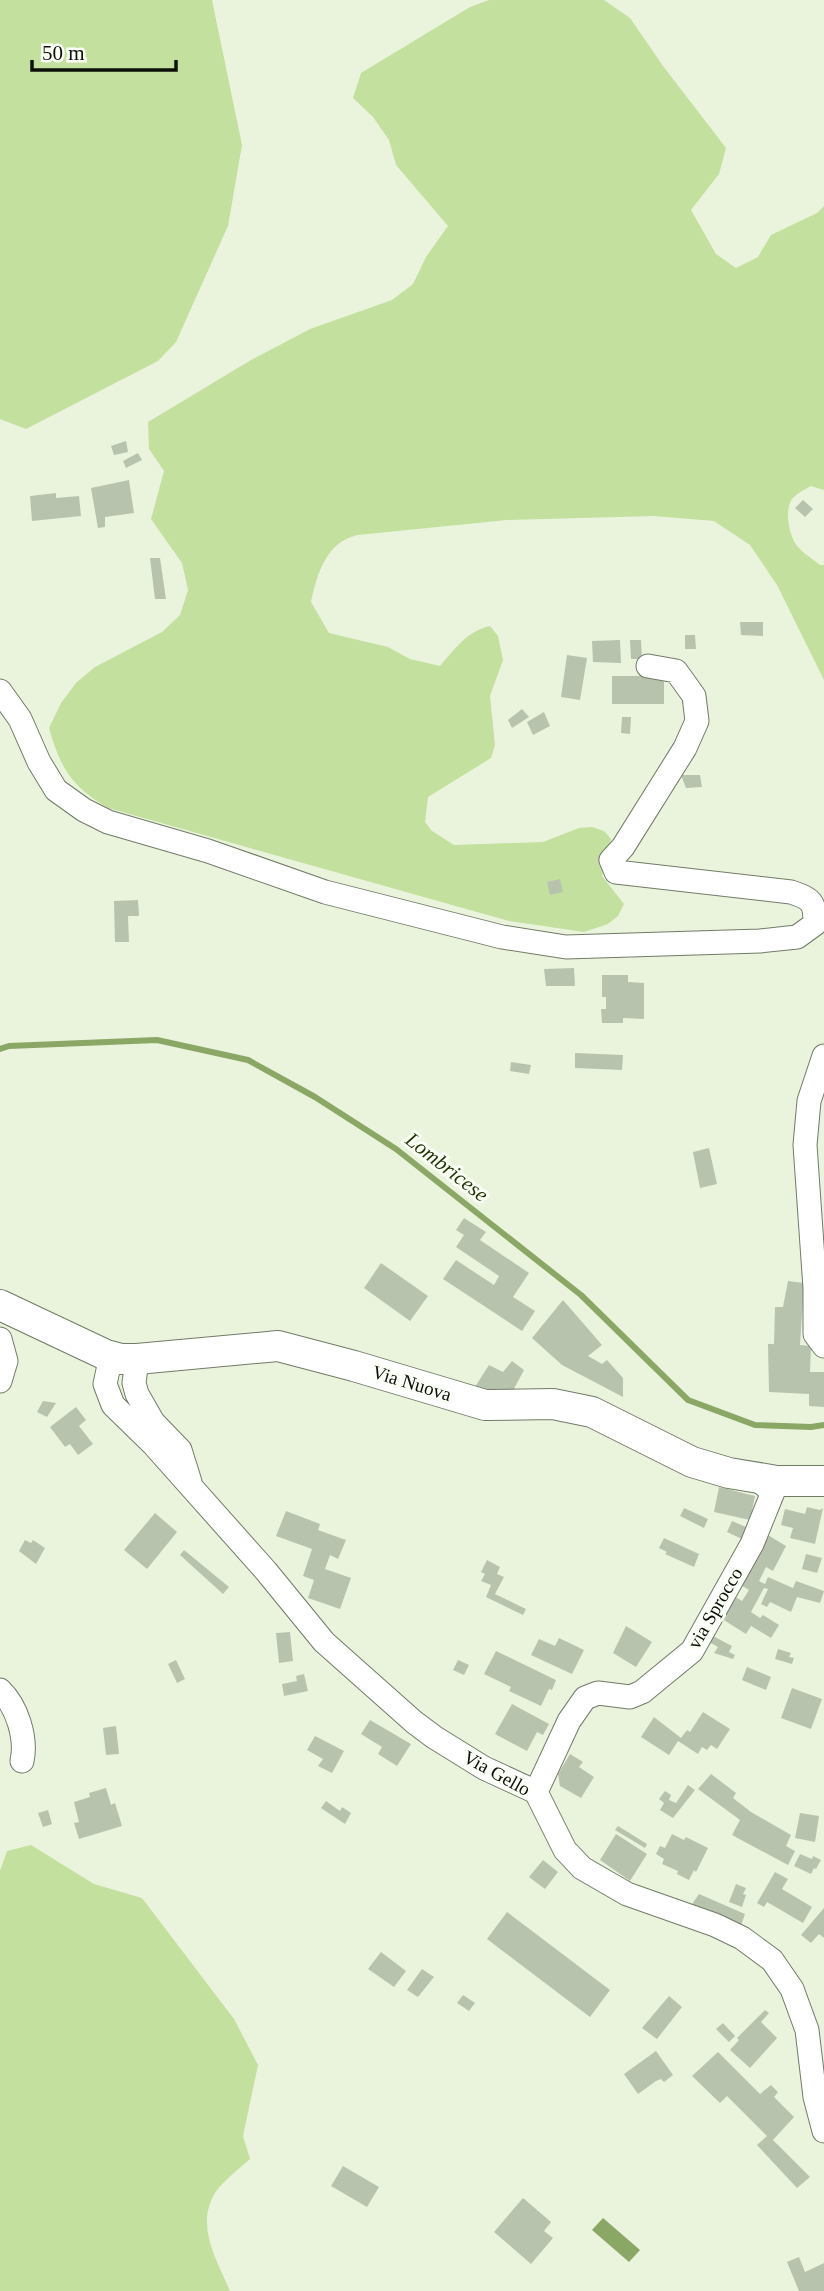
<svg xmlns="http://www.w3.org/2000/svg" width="824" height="2291" font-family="'Times New Roman',serif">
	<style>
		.green { fill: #c3e09f }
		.water { fill: #8ba766 }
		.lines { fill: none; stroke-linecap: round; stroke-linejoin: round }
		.stream { stroke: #8ba766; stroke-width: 6 }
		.building { fill: #b8c3ad }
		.minor-casing { stroke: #717b66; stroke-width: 25 }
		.tertiary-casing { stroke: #717b66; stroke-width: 32 }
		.minor { stroke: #fff; stroke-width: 23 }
		.tertiary { stroke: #fff; stroke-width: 30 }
		.labels { text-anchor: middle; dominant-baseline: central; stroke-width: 6; stroke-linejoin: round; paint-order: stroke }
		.street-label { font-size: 19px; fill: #0d1009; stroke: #fbfff6 }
		.water-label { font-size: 21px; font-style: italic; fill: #243604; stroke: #fbfff6 }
	</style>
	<rect width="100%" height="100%" fill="#eaf4dd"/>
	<path class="green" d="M0,0H212L242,145L228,226L176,342L158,361L26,429L0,419Z
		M489,0H604L630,18L663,66L726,148L719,174L691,210L716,254L736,268L758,257L771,235L817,213L824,206V490L811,486C804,490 797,493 792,499C784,510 789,537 798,547C804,554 813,559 820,565H824V680L777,585L750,545L714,521L654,516L507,520L358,535C327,541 317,573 311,602L329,633L388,647L410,659L440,666C455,649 467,631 490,626L498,636L503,660L490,696L495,745L491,758L428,797L425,822L432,831L454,845L543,842L579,828L592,827L604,831L611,839L602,876L624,904L618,916L608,924L584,932L509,921L108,808C71,786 61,769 49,728L61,703L76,683L95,667L162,632L180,615L188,590L182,563L151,519L164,471L149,449L148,422L251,360L310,329L392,300L413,284L426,257L448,226L396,165L389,140L373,117L353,98L361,73L470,7Z
		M31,1845L94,1884L142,1898L234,2019L258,2065L243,2136L250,2159C239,2169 223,2181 215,2193C195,2226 217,2260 230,2291H0V1871L7,1851Z"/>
	<path class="water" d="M603,2218L640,2250L629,2262L592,2230Z"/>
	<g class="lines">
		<path class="stream" d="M0,1049L9,1046L157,1040L248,1060L315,1097L396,1149L581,1295L688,1400L755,1425L811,1427L824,1425"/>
	</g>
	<path class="building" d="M126,441L128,452L114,455L111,446Z
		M138,453L142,460L126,468L123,461Z
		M129,480L134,513L105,517V527L98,528L91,488Z
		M56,493V498L79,496L81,516L32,521L30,496Z
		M803,500L813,509L805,517L795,508Z
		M150,558H160L166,599H155Z
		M740,622H763V636L741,635Z
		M685,635H695L696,649H685Z
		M620,640L621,663L593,662L592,641Z
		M630,640H641L642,659H631Z
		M567,655L587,658L580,700L561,697Z
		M612,676H664V704H612Z
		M522,709L529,717L512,728L508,720Z
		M544,712L550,726L533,735L527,722Z
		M622,717H631L630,734L621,733Z
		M681,775H700L702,787L686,788Z
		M560,879L563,892L550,895L547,882Z
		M138,900L139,916H128L129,942H115L114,901Z
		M574,968L575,986H546L544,969Z
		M602,975H628V982L644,983V1019L623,1018V1023H602L601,1009H606V997H602Z
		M575,1053L623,1055L622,1070L575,1068Z
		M511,1062L531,1065L529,1074L510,1071Z
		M709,1148L717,1184L700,1188L693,1152Z
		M464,1218L486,1232L480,1240L529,1273L513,1297L535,1311L522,1331L443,1279L456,1260L494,1285L499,1276L456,1247L464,1235L456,1230Z
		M381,1263L428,1296L410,1321L364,1288Z
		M788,1281L804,1283L800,1345L811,1346L810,1372H824V1407L809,1406V1394L769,1392L768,1344H774L775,1307H783Z
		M563,1300L602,1345L588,1356L602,1364L607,1360L623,1378V1397L562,1365L532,1338Z
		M512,1361L524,1370L509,1398L471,1393L489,1365L503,1372Z
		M43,1401L56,1403L47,1417L37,1412Z
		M76,1407L86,1420L79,1426L93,1444L78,1455L70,1444L65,1447L50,1427Z
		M719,1487L755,1496L750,1520L714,1512Z
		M807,1507L820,1510L823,1508L815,1544L790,1538L793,1528L781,1525L785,1509L805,1514Z
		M684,1508L708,1519L704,1528L680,1516Z
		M286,1511L320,1524L318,1530L346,1540L338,1559L330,1555L325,1569L351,1578L340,1609L308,1598L314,1580L303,1576L312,1549L276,1536Z
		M155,1513L177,1532L147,1569L124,1550Z
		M732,1521L753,1530L748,1542L727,1532Z
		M763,1532L786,1546L773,1571L766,1567L759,1581L765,1584L768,1577L793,1588L796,1581L824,1591L820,1603L797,1597L791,1612L770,1602L767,1607L761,1604L768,1589L764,1588L751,1612L760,1618L763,1615L779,1625L771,1638L751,1626L746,1634L719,1617L732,1595L742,1601L749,1590L739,1584Z
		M664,1538L699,1554L694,1567L665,1554L667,1552L659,1548Z
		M25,1540L31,1543L33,1540L45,1548L36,1564L19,1551Z
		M184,1550L229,1587L223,1594L180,1555Z
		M806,1554L822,1558L817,1573L802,1569Z
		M487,1560L500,1567L497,1574L504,1577L495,1594L526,1609L523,1615L486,1597L491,1585L481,1581L485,1574L481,1572Z
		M626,1626L652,1642L636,1667L613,1653Z
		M290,1632L293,1661L279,1663L276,1633Z
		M713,1636L732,1646L729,1652L735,1655L733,1659L714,1653L718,1647L709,1642Z
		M559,1638L584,1650L572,1674L531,1655L539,1639L555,1646Z
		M778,1649L791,1653L789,1657L794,1658L792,1664L775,1659Z
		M496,1651L556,1680L552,1690L549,1689L541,1706L509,1691L511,1687L484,1674Z
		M176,1660L185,1679L177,1683L168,1664Z
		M458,1660L469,1665L464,1675L453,1670Z
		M747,1667L771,1677L766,1690L742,1680Z
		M304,1674L308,1691L284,1696L282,1684L297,1681L296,1676Z
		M792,1688L822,1699L811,1729L781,1718Z
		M512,1704L549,1724L543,1735L537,1732L527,1751L495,1734Z
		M703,1712L730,1729L717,1749L711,1745L707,1750L702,1747L698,1754L678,1741L669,1755L641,1737L654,1717L681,1738L687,1730L690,1732Z
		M370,1720L411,1744L397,1766L378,1754L382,1747L361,1734Z
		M116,1726L119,1754L106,1755L103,1728Z
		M315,1736L344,1751L332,1773L318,1766L323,1759L307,1750Z
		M570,1754L583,1762L579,1767L594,1777L581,1798L560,1786L558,1774Z
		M711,1774L736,1793L733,1798L751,1812L791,1835L786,1846L795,1851L788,1865L732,1835L740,1820L698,1789Z
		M688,1785L695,1790L673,1818L660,1810L664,1803L659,1799L665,1791L671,1795L669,1800L676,1803Z
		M106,1788L111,1805L115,1803L122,1826L79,1839L74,1823L79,1822L74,1802L90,1797L89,1793Z
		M326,1801L340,1811L342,1807L351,1813L345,1824L321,1808Z
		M48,1810L52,1824L43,1827L38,1813Z
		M800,1813L819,1816L815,1842L795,1838Z
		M618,1826L647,1844L645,1848L615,1830Z
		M616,1834L647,1854L630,1881L600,1860Z
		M672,1834L684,1840L686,1837L708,1848L696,1872L694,1870L689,1880L677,1874L678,1871L662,1864L664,1859L656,1854L660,1846L665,1848Z
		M800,1854L812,1859L813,1856L821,1860L816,1869L814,1868L811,1874L794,1866Z
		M543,1860L558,1872L545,1889L529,1877Z
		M775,1872L788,1879L782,1889L812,1907L803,1923L767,1902L764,1907L757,1903Z
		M736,1884L746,1888L743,1894L746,1895L742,1907L729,1902Z
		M699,1894L745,1914L740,1928L690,1907Z
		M824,1908V1938L819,1934L811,1943L801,1935Z
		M507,1912L610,1990L590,2017L487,1939Z
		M381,1952L406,1971L394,1987L368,1969Z
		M422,1969L434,1977L418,1997L407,1990Z
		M463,1995L475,2003L469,2011L457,2003Z
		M669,1996L682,2007L657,2039L642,2028Z
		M765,2010L769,2013L761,2022L777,2038L750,2068L730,2050L739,2040L737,2038Z
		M723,2023L735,2036L729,2042L716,2029Z
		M656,2051L673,2075L664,2082L661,2079L656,2081L638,2094L624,2074Z
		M718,2052L760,2094L771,2085L778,2092L774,2097L794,2117L773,2140L810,2177L797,2188L757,2145L767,2136L727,2096L720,2103L692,2076Z
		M343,2166L379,2187L367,2207L331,2186Z
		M523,2198L551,2222L544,2231L553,2238L531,2264L494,2232Z
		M799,2257L805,2272L824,2263V2291H799L787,2262Z"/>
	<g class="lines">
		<defs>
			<path id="minor" d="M0,691L20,719L39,762L56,790L84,810L108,822L208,851L325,892L502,937L566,947L760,941L797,937L815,924C815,902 812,899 791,892L616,872L611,860L623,847L685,748L697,721L694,696L676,671L648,666
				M824,1056L809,1101L805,1145L815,1288V1334L824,1346
				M0,1339L6,1361L0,1381
				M111,1356L105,1384L113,1405L153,1444L266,1571L324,1642L414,1722L434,1737L484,1768L536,1792L565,1850L582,1868L627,1894L715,1925L742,1938L772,1960L792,1989L807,2030L815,2097L824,2131
				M137,1359L134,1383L137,1394L153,1422L180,1450L190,1482
				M0,1690C17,1706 27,1738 22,1761
				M536,1792L569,1721L585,1698L598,1693L630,1697L642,1692L692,1651L752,1544L773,1492L754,1477"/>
			<path id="tertiary" d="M0,1305L106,1355L121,1359H137L278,1346L354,1366L485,1405L553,1404L592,1412L692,1462L729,1473L777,1481H824"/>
		</defs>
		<use href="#minor" class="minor-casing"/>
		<use href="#tertiary" class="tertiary-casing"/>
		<use href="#minor" class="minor"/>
		<use href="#tertiary" class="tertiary"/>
	</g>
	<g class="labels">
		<g class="street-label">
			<text transform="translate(412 1383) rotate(17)">Via Nuova</text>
			<text transform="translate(715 1608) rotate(-60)">via Sprocco</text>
			<text transform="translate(497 1773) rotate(29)">Via Gello</text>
		</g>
		<g class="water-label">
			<text transform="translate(447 1167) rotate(38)">Lombricese</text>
		</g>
	</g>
	<path d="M32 60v10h144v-10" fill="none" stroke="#0d1009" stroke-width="3.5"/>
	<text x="42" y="60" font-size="21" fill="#0d1009" stroke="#fbfff6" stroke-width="5" paint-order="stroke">50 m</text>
</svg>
